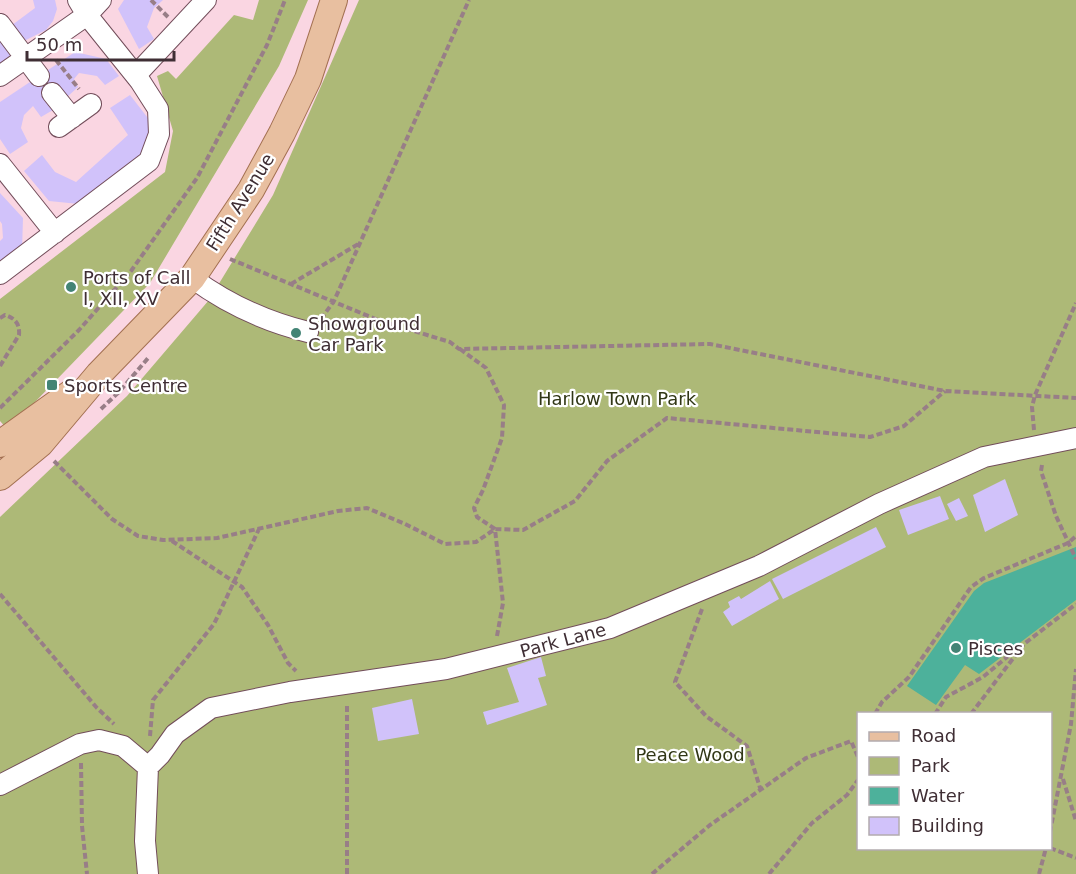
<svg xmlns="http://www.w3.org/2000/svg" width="1076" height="874" font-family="'DejaVu Sans',sans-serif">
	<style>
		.green { fill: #adb977; fill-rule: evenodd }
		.water { fill: #4db19b }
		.building { fill: #d1c2fa }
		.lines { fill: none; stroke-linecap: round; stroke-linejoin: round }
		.minor-casing { stroke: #724d5a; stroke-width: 22 }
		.major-casing { stroke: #a37051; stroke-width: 28 }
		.path { stroke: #987e87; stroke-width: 4; stroke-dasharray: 6 3; stroke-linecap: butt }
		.minor { stroke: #fff; stroke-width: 20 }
		.major { stroke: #e8bfa0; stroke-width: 26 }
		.poi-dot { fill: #438475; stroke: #fff; stroke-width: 2 }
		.labels { text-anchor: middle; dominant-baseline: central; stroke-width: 4.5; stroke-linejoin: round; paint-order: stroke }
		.street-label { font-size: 18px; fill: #3f2e34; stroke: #fff }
		.poi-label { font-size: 18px; fill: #3f2e34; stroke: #fff; text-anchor: start }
		.park-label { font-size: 18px; fill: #313716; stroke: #fff }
	</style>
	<rect width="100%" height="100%" fill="#fad6e2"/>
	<path class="green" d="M259,0H308L279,66L150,283L8,430L0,421V299L165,172L173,131L157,76L168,71L176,79L234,15L253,20Z
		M359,0H1076V874H0V517L127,396L209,300L273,195ZM858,714H1050V848H858Z"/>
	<path class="water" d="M1076,547V600L979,674L965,665L936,705L907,686L974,591L984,583Z"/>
	<path class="building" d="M33,0H55L57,9L53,21L46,30L24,41L14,54L0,66V34L35,8Z
		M124,0H163L154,8L147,27L154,39L139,49L118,9Z
		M75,52L106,59L119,76L105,85L97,76L79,73L74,79L78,87L53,110L41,117L33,106L24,115L21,128L28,142L10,154L0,139V102Z
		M130,95L151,122L144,154L89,205L49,201L24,171L42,155L55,172L76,182L128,135L110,108Z
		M0,193L23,218L22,251L0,269V241L3,238L2,224L0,221Z
		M1005,479L1018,515L985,532L973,495Z
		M940,496L949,519L908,535L899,510Z
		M959,498L968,516L956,521L947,504Z
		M876,527L886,547L783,599L772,579Z
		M770,581L779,599L732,626L723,612L730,607L728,602L739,596L741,599Z
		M541,657L546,676L538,678L547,705L487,725L483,712L519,702L507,668Z
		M412,699L419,734L378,741L372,708Z"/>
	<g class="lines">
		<defs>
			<path id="minor" d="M0,24L39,76
				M136,75L206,0
				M0,76L87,15L101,0
				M52,93L72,118
				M59,127L91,104
				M0,164L55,233
				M0,274L149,161L159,134L158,109L140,81L87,15L78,0
				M192,278C226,303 267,322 308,332
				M0,785L80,744L99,740L123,746L148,767
				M148,874L145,841L148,767L160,755L175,734L211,708L290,692L446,669L610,628L759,566L879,504L984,457L1076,438"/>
			<path id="major" d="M0,444L71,393
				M0,477L40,444L99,374L192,278L251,190L282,133L308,79L334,0"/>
		</defs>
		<use href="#minor" class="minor-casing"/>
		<use href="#major" class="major-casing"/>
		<path class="path" d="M151,0L168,17
			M56,60L79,89
			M230,259L378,320L450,342L459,349L710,344L945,391L1076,398
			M291,284L360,243
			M0,318L5,315C15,318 20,324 19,335L0,366
			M321,319L334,301L469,0
			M460,349L486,368L504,405L502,438L483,490L474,508L477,517L495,529L503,603L497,636
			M0,408L79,330L131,271L197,178L267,45L285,0
			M101,409L119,392L149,357
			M1034,430L1032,407L1035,395L1076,303
			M54,461L112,519L138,536L163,540L217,538L338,511L367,508L403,523L445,544L476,542L495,529L523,530L575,501L607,461L667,418L870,437L904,426L945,391
			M1042,465L1041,471L1056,516L1076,559
			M172,541L242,587L268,625L288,663L296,671
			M0,594L97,708L114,724
			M702,609L675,682L706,716L747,746L761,791
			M875,714L882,702L909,677L971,587L984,578L1068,543L1076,536
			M935,714L946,697L983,677L1018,648
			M971,714L1024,644L1076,604
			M150,736L153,700L214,624L259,529
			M81,763L82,826L87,874
			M1063,779L1076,821
			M1050,832L1071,724L1076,669
			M1050,848L1076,858
			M347,874V703
			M652,874L710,825L806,758L851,741L858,757
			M769,874L812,823L847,795L858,780
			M1039,874L1046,848"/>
		<use href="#minor" class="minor"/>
		<use href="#major" class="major"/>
	</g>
	<g class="poi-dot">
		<circle cx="71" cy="287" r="6"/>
		<circle cx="296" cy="333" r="6"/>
		<rect x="46" y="379" width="12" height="12" rx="3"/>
		<circle cx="956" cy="648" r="6"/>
	</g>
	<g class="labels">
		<g class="street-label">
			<text transform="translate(240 202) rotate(-58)">Fifth Avenue</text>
			<text transform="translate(563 640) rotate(-15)">Park Lane</text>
		</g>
		<g class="poi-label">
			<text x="83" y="277">Ports of Call<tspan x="83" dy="21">I, XII, XV</tspan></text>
			<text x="308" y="323">Showground<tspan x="308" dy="21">Car Park</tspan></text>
			<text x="64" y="385">Sports Centre</text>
			<text x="968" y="648">Pisces</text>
		</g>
		<g class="park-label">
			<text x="617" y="398">Harlow Town Park</text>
			<text x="690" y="754">Peace Wood</text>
		</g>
	</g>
	<rect x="857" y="712" width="195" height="138" fill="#ffffff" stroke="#b2abae" stroke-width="1.5"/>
	<rect x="869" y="732" width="30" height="9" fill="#e8bfa0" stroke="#b2abae" stroke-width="1.5"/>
	<text x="911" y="742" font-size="18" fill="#3f2e34">Road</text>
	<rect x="869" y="757" width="30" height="18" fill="#adb977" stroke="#b2abae" stroke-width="1.5"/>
	<text x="911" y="772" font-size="18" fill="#3f2e34">Park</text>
	<rect x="869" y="787" width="30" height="18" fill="#4db19b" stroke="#b2abae" stroke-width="1.5"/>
	<text x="911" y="802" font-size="18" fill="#3f2e34">Water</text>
	<rect x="869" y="817" width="30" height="18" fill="#d1c2fa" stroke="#b2abae" stroke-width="1.5"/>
	<text x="911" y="832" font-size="18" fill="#3f2e34">Building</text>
	<path d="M27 51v9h147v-9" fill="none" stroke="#3f2e34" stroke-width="3"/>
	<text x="36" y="51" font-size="18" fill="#3f2e34" stroke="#ffffff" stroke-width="4.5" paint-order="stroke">50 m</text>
</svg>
